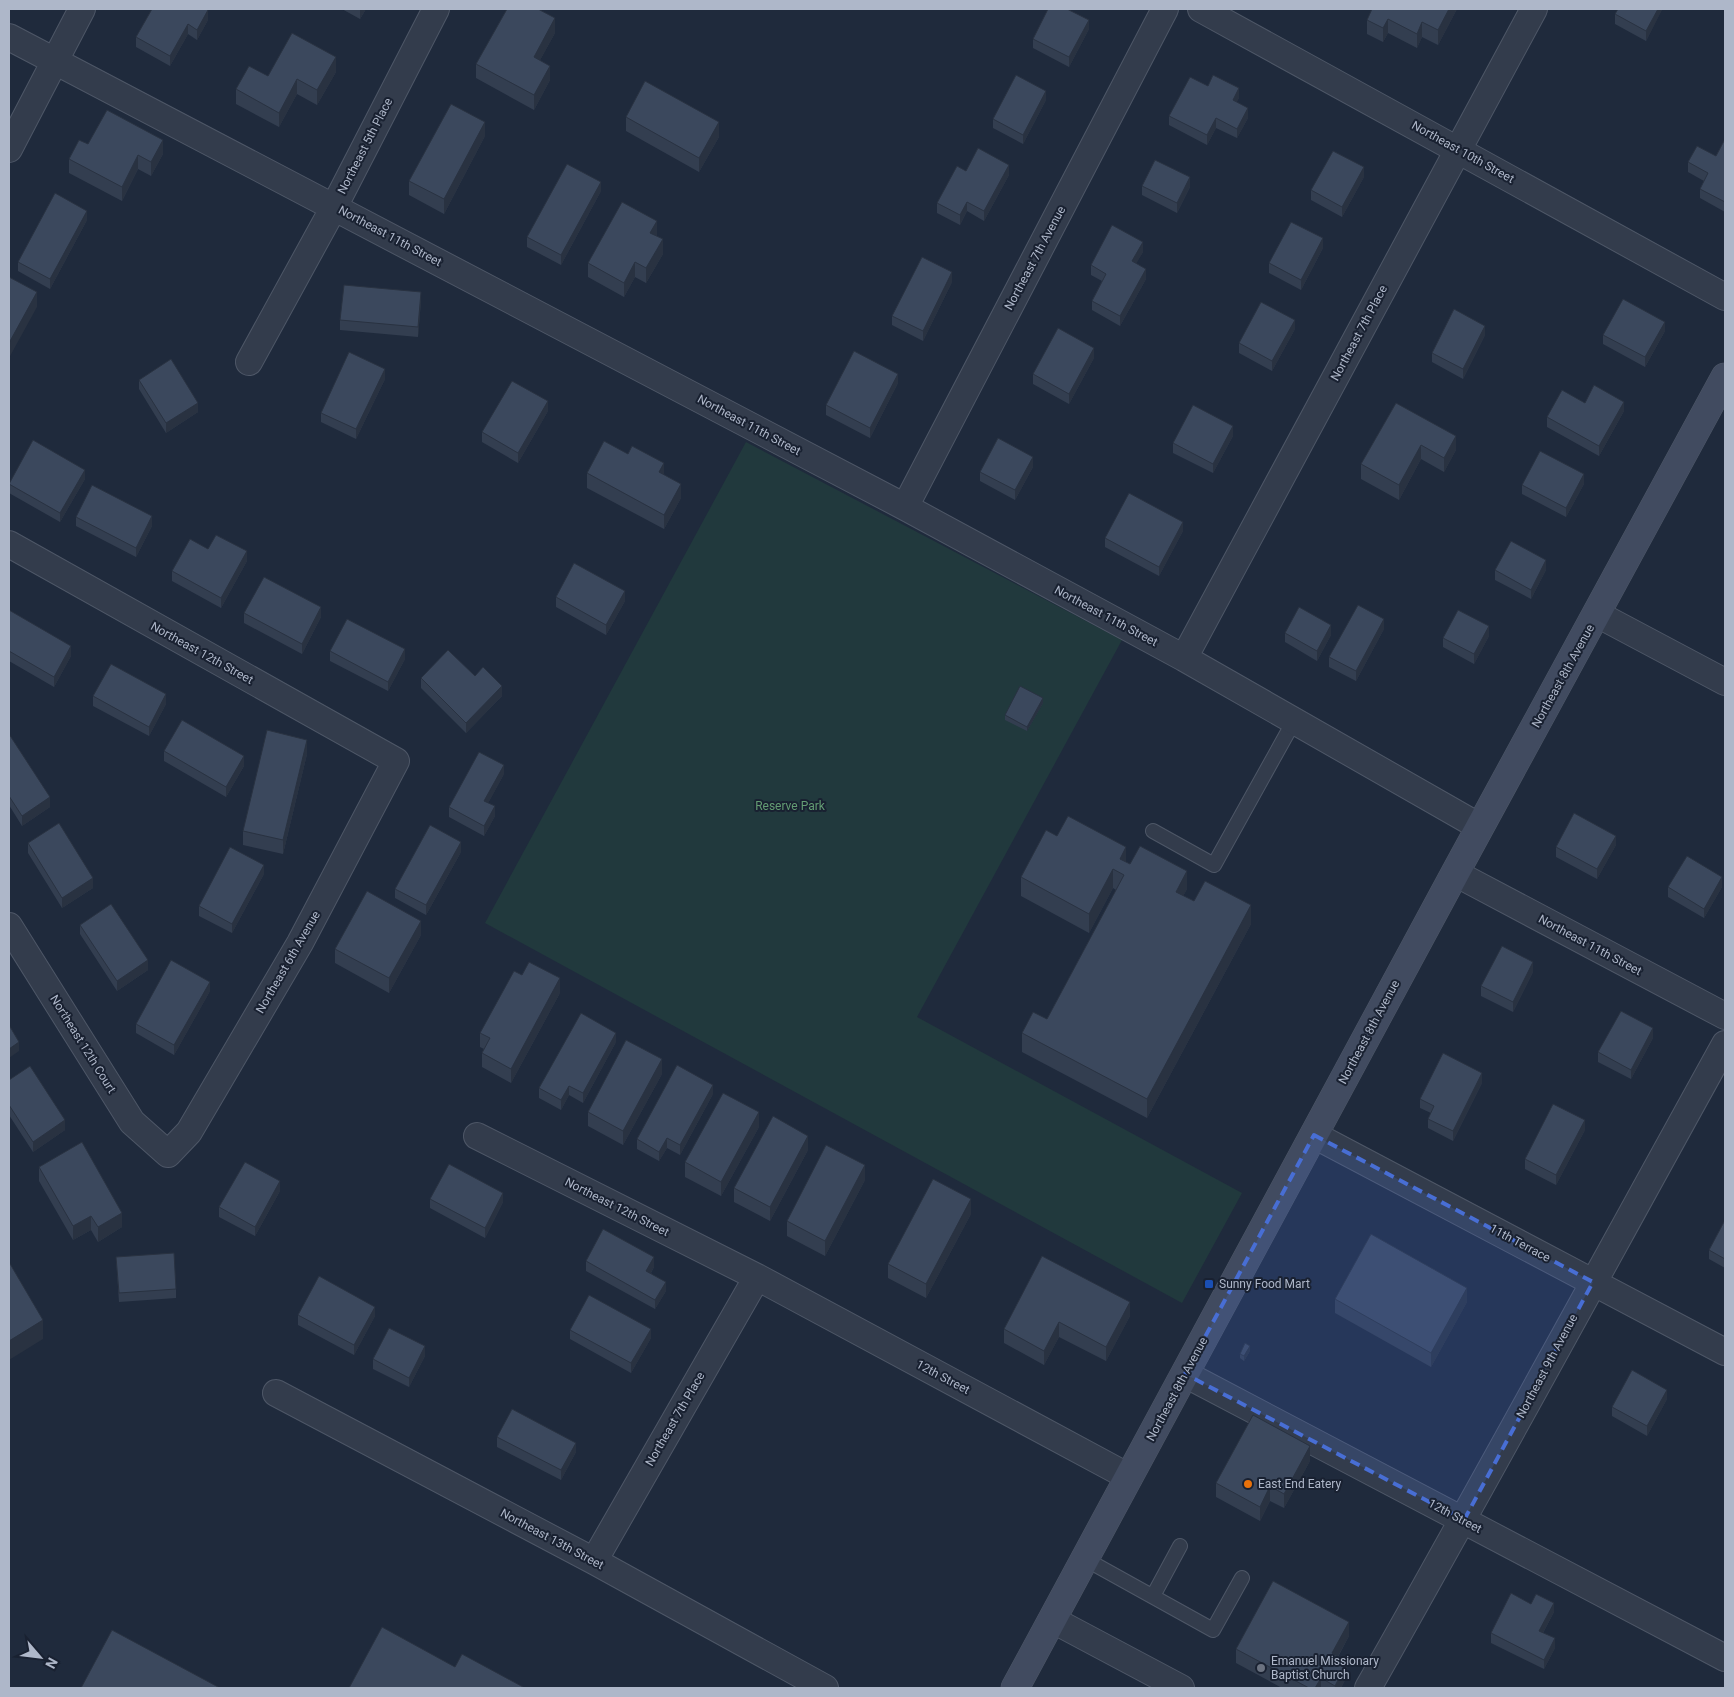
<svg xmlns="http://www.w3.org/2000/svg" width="1734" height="1697" font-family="Roboto,sans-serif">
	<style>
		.green { fill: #21393d }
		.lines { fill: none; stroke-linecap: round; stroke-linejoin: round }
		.lane-casing { stroke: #4e5767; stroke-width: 16 }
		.street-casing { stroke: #4e5767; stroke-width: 28 }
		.secondary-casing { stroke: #4e5767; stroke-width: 29 }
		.lane { stroke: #333c4c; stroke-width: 14 }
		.street { stroke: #333c4c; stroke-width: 26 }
		.secondary { stroke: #414b60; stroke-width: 28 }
		.wall { fill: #333e50 }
		.shaded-wall { fill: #293241 }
		.building { fill: #3b485d; stroke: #293241 }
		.marked { fill: #486ed4; fill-opacity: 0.2; stroke: #486ed4; stroke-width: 4; stroke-dasharray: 10 6; stroke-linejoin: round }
		.transit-dot { fill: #1a4fb4; stroke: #192131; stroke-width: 2 }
		.food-dot { fill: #e8710a; stroke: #192131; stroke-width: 2 }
		.worship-dot { fill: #6b7280; stroke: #192131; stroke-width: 2 }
		.labels { text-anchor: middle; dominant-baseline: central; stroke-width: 4; stroke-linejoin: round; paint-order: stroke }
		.street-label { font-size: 12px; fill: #aeb7c9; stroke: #192131 }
		.park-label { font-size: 12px; fill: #639c73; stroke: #192131 }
		.poi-label { font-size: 12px; fill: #aeb7c9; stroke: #192131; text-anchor: start }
	</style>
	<rect width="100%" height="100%" fill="#1f2a3c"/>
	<path class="green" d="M746,442L1122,640L917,1017L1242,1193L1182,1303L485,923Z"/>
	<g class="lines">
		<defs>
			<path id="lane" d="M1153,831L1214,865L1294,721
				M1085,1559L1213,1630L1242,1578
				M1153,1596L1180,1546"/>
			<path id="street" d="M1201,9L1725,297
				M9,37L905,507L1184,658L1480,827
				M9,149L82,9
				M249,362L334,207L436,9
				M905,507L1165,9
				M9,544L396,761L300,943L189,1132L168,1154L132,1122L9,926
				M1597,614L1725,682
				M1184,658L1534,9
				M1455,873L1725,1016
				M1314,1135L1725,1352
				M477,1136L757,1277L1129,1477
				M1185,1374L1725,1658
				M276,1393L594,1561L825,1688
				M594,1561L757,1277
				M1053,1620L1181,1688
				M1368,1688C1489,1475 1606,1259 1725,1044"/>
			<path id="secondary" d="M1015,1688L1455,873L1725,377"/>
		</defs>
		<use href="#lane" class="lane-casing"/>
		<use href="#street" class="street-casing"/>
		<use href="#secondary" class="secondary-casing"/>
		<use href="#lane" class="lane"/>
		<use href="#street" class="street"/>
		<use href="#secondary" class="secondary"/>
	</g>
	<path class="wall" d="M342,9H366L360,19Z
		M1457,9L1438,45L1422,37L1417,48L1388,33L1383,42L1367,34V20Z
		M1662,9L1646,41L1615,24V14Z
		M208,20L197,40L188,34L170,66L136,47V37Z
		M1089,29L1069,67L1033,48V39Z
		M555,33L540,60L550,80L534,110L476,78V64Z
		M336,72L317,105L297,94L279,127L236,104V89L268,76Z
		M1208,86L1239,98L1236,102L1248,118L1237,138L1216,128L1207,145L1169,125V116Z
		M1046,100L1023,144L993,128V119Z
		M626,117L719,137L699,172L626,131Z
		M485,136L444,214L409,195V181Z
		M1725,139V212L1700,198V189L1704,181L1688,172V162L1716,156Z
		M88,144L163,154L151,176L138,169L122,201L69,173V159Z
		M966,171L1009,175L984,221L967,211L960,225L937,213V203Z
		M1364,177L1342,217L1311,200V190Z
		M1142,186L1190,187L1177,213L1142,195Z
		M601,191L561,265L527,247V237Z
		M87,220L50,289L18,271V262Z
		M657,236L663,254L646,283L635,277L624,297L588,277V263Z
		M1323,248L1301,290L1269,273V263Z
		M1143,252L1136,263L1146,279L1120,326L1092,310V301L1102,281L1091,275V265Z
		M952,282L923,341L892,325V316Z
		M421,301L418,337L340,330V320Z
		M1295,329L1272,371L1239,353V343Z
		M1665,331L1645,367L1603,344V335Z
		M1485,335L1463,379L1432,362V353Z
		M1094,358L1069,404L1033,384V374Z
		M385,379L356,439L321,422V413Z
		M139,380L198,412L166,433L139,389Z
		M898,383L870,438L826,415V405Z
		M1396,403L1456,450L1444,472L1421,459L1399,500L1361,479V464Z
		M1585,403L1624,411L1599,456L1547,427V417Z
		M548,411L518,463L482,442V432Z
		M1233,436L1213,473L1173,453V443Z
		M1033,467L1015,500L980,481V472Z
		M587,473L664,475L681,498L664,529L587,488Z
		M85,479L60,522L9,493V484Z
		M1584,484L1566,517L1522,494V485Z
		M76,517L152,526L136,557L76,526Z
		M1183,531L1159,576L1105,547V538Z
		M208,549L247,561L221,608L172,581V571Z
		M1495,570H1546L1531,599L1495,580Z
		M556,597L625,601L606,635L556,607Z
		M9,610L71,656L54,687L9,661Z
		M244,613L321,617L302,654L244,623Z
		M1384,629L1356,681L1329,667V657Z
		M1285,633L1331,635L1317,661L1285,642Z
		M1489,636L1474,664L1443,647V638Z
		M330,651L405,659L388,691L330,661Z
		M475,676L502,696L466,733L421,688V678Z
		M93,696L166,704L149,736L93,706Z
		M1043,703L1027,731L1005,720V715Z
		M9,734L50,807L22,826L9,805Z
		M164,751L244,766L226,797L164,761Z
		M307,754L283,854L243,845V831Z
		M504,774L488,803L495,816L484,836L449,817V807Z
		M1057,836L1126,862L1187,889L1183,896L1194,901L1251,924L1147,1118L1022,1052V1033L1047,1019L1116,890L1113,888L1089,933L1021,896V877Z
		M28,843L93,888L62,908L28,853Z
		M1616,845L1597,879L1556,857V847Z
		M461,852L426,915L395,898V889Z
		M264,874L232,933L199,916V906Z
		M1668,887H1722L1704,918L1668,897Z
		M80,925L148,970L117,991L80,934Z
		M421,935L389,993L335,963V949Z
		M1533,972L1513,1012L1481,996V986Z
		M210,991L174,1055L136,1033V1024Z
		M560,993L511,1083L482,1067V1053L484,1049L480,1047V1033Z
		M1653,1038L1631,1079L1598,1062V1052Z
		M616,1042L583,1103L569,1095L561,1110L539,1098V1088Z
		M662,1074L623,1145L588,1126V1112Z
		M9,1080L65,1130L33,1152L9,1115Z
		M1482,1083L1453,1141L1428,1128V1119L1431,1113L1420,1108V1099Z
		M713,1094L680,1155L667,1148L659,1161L637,1149V1139Z
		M759,1127L721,1196L685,1177V1162Z
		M1585,1130L1556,1185L1525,1169V1159Z
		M808,1150L770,1221L734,1202V1188Z
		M39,1167L122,1227L98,1242L91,1230L73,1240L39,1181Z
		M865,1180L825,1256L787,1236V1221Z
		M280,1191L255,1236L219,1217V1207Z
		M430,1199L503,1202L485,1238L430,1208Z
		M971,1214L926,1298L888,1278V1264Z
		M1725,1220V1268L1709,1259V1250Z
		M1042,1256L1130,1316L1106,1361L1059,1337L1044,1365L1004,1343V1329Z
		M116,1257L176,1289V1298L119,1302Z
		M586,1261L654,1267L651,1273L666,1291L655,1309L586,1271Z
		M1335,1299L1467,1302L1431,1367L1335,1313Z
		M298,1315L375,1316L354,1355L298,1325Z
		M570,1330L651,1338L631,1373L570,1339Z
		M1250,1351L1244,1361L1240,1358V1354Z
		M425,1356L409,1387L373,1369V1359Z
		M1667,1399L1647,1436L1612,1416V1407Z
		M497,1437L576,1452L561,1480L497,1447Z
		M1725,1444V1460L1724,1454V1445Z
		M1310,1461L1284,1508L1270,1501L1260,1521L1216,1497V1483Z
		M1531,1604L1554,1612L1543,1633L1555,1648L1544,1669L1491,1643V1633Z
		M1349,1636L1338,1657L1347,1676L1341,1688H1282L1236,1663V1649Z"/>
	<path class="shaded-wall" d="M360,9H366L360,19Z
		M1449,9H1457L1438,45V30Z
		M1658,9H1662V10L1646,41V31Z
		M208,10V20L197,40V30Z
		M555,18V33L534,71V57Z
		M1388,19V33L1383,42V28Z
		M1089,20V29L1069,67V57Z
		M1422,22V37L1417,48V34Z
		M188,24V34L170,66V56Z
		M336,57V72L317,105V90Z
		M550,66V80L534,110V95Z
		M297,79V94L279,127V113Z
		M1239,88V98L1233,110V100Z
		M1046,91V100L1023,144V135Z
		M1248,108V118L1237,138V129Z
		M1216,118V128L1207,145V135Z
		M485,122V136L444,214V199Z
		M719,122V137L699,172V158Z
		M163,140V154L151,176V162Z
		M138,155V169L122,201V187Z
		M1009,165V175L984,221V211Z
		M1364,167V177L1342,217V207Z
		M1190,177V187L1177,213V203Z
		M601,182V191L561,265V255Z
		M967,202V211L960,225V215Z
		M87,211V220L50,289V279Z
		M657,221V236L650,247V233Z
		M1323,238V248L1301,290V280Z
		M663,239V254L646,283V268Z
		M1143,242V252L1132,271V261Z
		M635,262V277L624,297V283Z
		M1146,269V279L1120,326V316Z
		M952,272V282L923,341V331Z
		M37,292V307L9,358V343Z
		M421,292V301L418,337V327Z
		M1295,320V329L1272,371V361Z
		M1665,322V331L1645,367V357Z
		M1485,326V335L1463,379V369Z
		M1094,348V358L1069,404V394Z
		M385,369V379L356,439V429Z
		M898,374V383L870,438V428Z
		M548,401V411L518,463V453Z
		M1624,402V411L1599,456V446Z
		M198,403V412L166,433V423Z
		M1233,426V436L1213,473V464Z
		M1456,436V450L1444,472V458Z
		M1421,445V459L1399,500V485Z
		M1033,457V467L1015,500V490Z
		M664,463V477L659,472Z
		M85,470V479L60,522V513Z
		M1584,474V484L1566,517V508Z
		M681,484V498L664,529V515Z
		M152,516V526L136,557V548Z
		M1183,522V531L1159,576V567Z
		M247,551V561L221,608V598Z
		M1546,560V570L1531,599V590Z
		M625,591V601L606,635V625Z
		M321,607V617L302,654V644Z
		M1384,619V629L1356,681V671Z
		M1331,625V635L1317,661V651Z
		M1489,626V636L1474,664V654Z
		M71,646V656L54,687V677Z
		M405,649V659L388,691V682Z
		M502,686V696L466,733V723Z
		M166,694V704L149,736V727Z
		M1043,698V703L1027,731V727Z
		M307,740V754L283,854V840Z
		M244,756V766L226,797V787Z
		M504,765V774L484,811V801Z
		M50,797V807L22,826V816Z
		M495,806V816L484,836V826Z
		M1616,836V845L1597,879V869Z
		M461,842V852L426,915V905Z
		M1126,847V866L1120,859Z
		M264,865V874L232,933V924Z
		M1113,869V888L1089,933V914Z
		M1187,871V889L1176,910V892Z
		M1722,877V887L1704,918V909Z
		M93,878V888L62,908V898Z
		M1251,905V924L1147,1118V1099Z
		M421,921V935L389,993V978Z
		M148,960V970L117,991V981Z
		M1533,962V972L1513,1012V1002Z
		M560,978V993L511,1083V1069Z
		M210,982V991L174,1055V1045Z
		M1653,1028V1038L1631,1079V1070Z
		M616,1033V1042L583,1103V1093Z
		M19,1042V1051L9,1058V1049Z
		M662,1059V1074L623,1145V1131Z
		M1482,1073V1083L1453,1141V1131Z
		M713,1085V1094L680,1155V1145Z
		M569,1086V1095L561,1110V1100Z
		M759,1112V1127L721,1196V1182Z
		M65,1120V1130L33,1152V1142Z
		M1585,1120V1130L1556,1185V1175Z
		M808,1136V1150L770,1221V1207Z
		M667,1138V1148L659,1161V1152Z
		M865,1165V1180L825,1256V1241Z
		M280,1181V1191L255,1236V1227Z
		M503,1193V1202L485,1238V1228Z
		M971,1199V1214L926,1298V1284Z
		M122,1213V1227L98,1242V1227Z
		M91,1216V1230L73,1240V1226Z
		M654,1257V1267L646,1281V1271Z
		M666,1282V1291L655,1309V1300Z
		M1467,1288V1302L1431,1367V1353Z
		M1130,1302V1316L1106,1361V1347Z
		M375,1307V1316L354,1355V1345Z
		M43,1320V1339L9,1360V1341Z
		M1059,1322V1337L1044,1365V1351Z
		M651,1329V1338L631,1373V1363Z
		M425,1346V1356L409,1387V1378Z
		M1250,1346V1351L1244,1361V1356Z
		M1667,1390V1399L1647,1436V1426Z
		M576,1443V1452L561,1480V1470Z
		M1310,1446V1461L1284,1508V1494Z
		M1270,1486V1501L1260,1521V1507Z
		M1554,1603V1612L1539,1640V1631Z
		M1349,1622V1636L1332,1667V1653Z
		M1555,1638V1648L1544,1669V1660Z
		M1347,1662V1676L1341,1688H1335V1686Z
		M1321,1678V1688H1315Z"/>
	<path class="building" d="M152,9H206L208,10L197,30L188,24L170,56L136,37Z
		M507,9H538L555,18L534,57L550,66L534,95L476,64Z
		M1048,9H1067L1089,20L1069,57L1033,39Z
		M1372,9H1449L1438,30L1422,22L1417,34L1388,19L1383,28L1367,20Z
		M1618,9H1658L1646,31L1615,14Z
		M292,33L336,57L317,90L297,79L279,113L236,89L249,66L268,76Z
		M1016,75L1046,91L1023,135L993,119Z
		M1213,75L1239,88L1233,100L1248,108L1237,129L1216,118L1207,135L1169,116L1190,77L1208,86Z
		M645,81L719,122L699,158L626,117Z
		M451,104L485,122L444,199L409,181Z
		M107,110L163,140L151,162L138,155L122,187L69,159L79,140L88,144Z
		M1725,139V202L1700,189L1708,173L1688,162L1697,146L1716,156Z
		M978,148L1009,165L984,211L967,202L960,215L937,203L957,166L966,171Z
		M1333,151L1364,167L1342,207L1311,190Z
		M1155,160L1190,177L1177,203L1142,186Z
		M567,164L601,182L561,255L527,237Z
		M55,193L87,211L50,279L18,262Z
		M622,202L657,221L650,233L663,239L646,268L635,262L624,283L588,263Z
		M1291,222L1323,238L1301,280L1269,263Z
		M1112,225L1143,242L1132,261L1146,269L1120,316L1092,301L1106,274L1091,265Z
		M922,257L952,272L923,331L892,316Z
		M9,277L37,292L9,343Z
		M344,285L421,292L418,327L340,320Z
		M1623,299L1665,322L1645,357L1603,335Z
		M1261,302L1295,320L1272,361L1239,343Z
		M1454,309L1485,326L1463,369L1432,353Z
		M1058,328L1094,348L1069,394L1033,374Z
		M854,351L898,374L870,428L826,405Z
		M349,352L385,369L356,429L321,413Z
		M171,359L198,403L166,423L139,380Z
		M512,381L548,401L518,453L482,432Z
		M1594,385L1624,402L1599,446L1547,417L1562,390L1585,403Z
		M1396,403L1456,436L1444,458L1421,445L1399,485L1361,464Z
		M1193,405L1233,426L1213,464L1173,443Z
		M998,438L1033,457L1015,490L980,472Z
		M33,440L85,470L60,513L9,484Z
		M604,441L628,454L632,446L664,463L659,472L681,484L664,515L587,473Z
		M1540,451L1584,474L1566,508L1522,485Z
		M92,485L152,516L136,548L76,517Z
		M1129,493L1183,522L1159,567L1105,538Z
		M216,535L247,551L221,598L172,571L190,539L208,549Z
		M1511,541L1546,560L1531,590L1495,570Z
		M574,563L625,591L606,625L556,597Z
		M264,577L321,607L302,644L244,613Z
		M1358,605L1384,619L1356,671L1329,657Z
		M1299,607L1331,625L1317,651L1285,633Z
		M9,610L71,646L54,677L9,651Z
		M1458,610L1489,626L1474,654L1443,638Z
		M347,619L405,649L388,682L330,651Z
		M448,650L475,676L483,667L502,686L466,723L421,678Z
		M111,664L166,694L149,727L93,696Z
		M1020,686L1043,698L1027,727L1005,715Z
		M182,720L244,756L226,787L164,751Z
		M267,730L307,740L283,840L243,831Z
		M9,734L50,797L22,816L9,796Z
		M479,752L504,765L484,801L495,806L484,826L449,807Z
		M1574,813L1616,836L1597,869L1556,847Z
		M1068,816L1126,847L1120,859L1130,864L1140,846L1187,871L1176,892L1194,901L1205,881L1251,905L1147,1099L1022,1033L1033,1012L1047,1019L1124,875L1113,869L1089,914L1021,877L1046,830L1057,836Z
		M59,823L93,878L62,898L28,843Z
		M430,825L461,842L426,905L395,889Z
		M230,847L264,865L232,924L199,906Z
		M1687,856L1722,877L1704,909L1668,887Z
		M367,891L421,921L389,978L335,949Z
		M111,904L148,960L117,981L80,925Z
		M1502,946L1533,962L1513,1002L1481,986Z
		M171,960L210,982L174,1045L136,1024Z
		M529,962L560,978L511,1069L482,1053L490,1038L480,1033L514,971L522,975Z
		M1621,1011L1653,1028L1631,1070L1598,1052Z
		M581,1013L616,1033L583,1093L569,1086L561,1100L539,1088Z
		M9,1025L19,1042L9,1049Z
		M626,1040L662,1059L623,1131L588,1112Z
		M1443,1053L1482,1073L1453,1131L1428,1119L1434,1106L1420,1099Z
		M677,1065L713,1085L680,1145L667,1138L659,1152L637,1139Z
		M30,1066L65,1120L33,1142L9,1105V1080Z
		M723,1093L759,1112L721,1182L685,1162Z
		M1553,1104L1585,1120L1556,1175L1525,1159Z
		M773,1116L808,1136L770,1207L734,1188Z
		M82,1142L122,1213L98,1227L91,1216L73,1226L39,1167Z
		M826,1145L865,1165L825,1241L787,1221Z
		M245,1162L280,1181L255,1227L219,1207Z
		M449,1164L503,1193L485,1228L430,1199Z
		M933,1179L971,1199L926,1284L888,1264Z
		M1725,1220V1259L1709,1250Z
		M603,1229L654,1257L646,1271L666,1282L655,1300L586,1261Z
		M1371,1234L1467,1288L1431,1353L1335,1299Z
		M174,1253L176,1289L119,1293L116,1257Z
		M1042,1256L1130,1302L1106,1347L1059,1322L1044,1351L1004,1329Z
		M9,1262L43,1320L9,1341Z
		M319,1276L375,1307L354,1345L298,1315Z
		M589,1295L651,1329L631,1363L570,1330Z
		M389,1328L425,1346L409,1378L373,1359Z
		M1245,1343L1250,1346L1244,1356L1240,1354Z
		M1632,1370L1667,1390L1647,1426L1612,1407Z
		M512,1409L576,1443L561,1470L497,1437Z
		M1253,1415L1310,1446L1284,1494L1270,1486L1260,1507L1216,1483Z
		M1273,1581L1349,1622L1332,1653L1347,1662L1335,1686L1321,1678L1315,1688H1309L1236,1649Z
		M1511,1593L1531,1604L1536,1594L1554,1603L1539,1631L1555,1638L1544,1660L1491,1633Z
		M382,1627L455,1667L462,1654L525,1688H349Z
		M112,1630L220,1688H81Z"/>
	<path class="marked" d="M1314,1135L1593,1282L1464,1520L1185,1374Z"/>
	<rect class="transit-dot" x="1204" y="1279" width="10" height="10" rx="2.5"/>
	<circle class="food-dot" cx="1248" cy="1484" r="5"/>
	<circle class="worship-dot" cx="1261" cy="1668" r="5"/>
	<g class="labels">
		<g class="street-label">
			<text transform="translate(365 146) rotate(-63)">Northeast 5th Place</text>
			<text transform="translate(1463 152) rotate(29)">Northeast 10th Street</text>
			<text transform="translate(390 236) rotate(28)">Northeast 11th Street</text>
			<text transform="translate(1035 258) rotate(-62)">Northeast 7th Avenue</text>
			<text transform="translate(1359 333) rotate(-62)">Northeast 7th Place</text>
			<text transform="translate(749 425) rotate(28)">Northeast 11th Street</text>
			<text transform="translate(1106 616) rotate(28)">Northeast 11th Street</text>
			<text transform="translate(202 653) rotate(29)">Northeast 12th Street</text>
			<text transform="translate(1563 676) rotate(-61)">Northeast 8th Avenue</text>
			<text transform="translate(1590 945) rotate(28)">Northeast 11th Street</text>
			<text transform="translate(288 962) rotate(-60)">Northeast 6th Avenue</text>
			<text transform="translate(1369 1032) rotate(-62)">Northeast 8th Avenue</text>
			<text transform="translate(83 1044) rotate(58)">Northeast 12th Court</text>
			<text transform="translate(617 1207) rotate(27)">Northeast 12th Street</text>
			<text transform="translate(1520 1243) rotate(28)">11th Terrace</text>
			<text transform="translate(1547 1366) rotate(-62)">Northeast 9th Avenue</text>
			<text transform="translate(943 1377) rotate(28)">12th Street</text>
			<text transform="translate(1177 1389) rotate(-62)">Northeast 8th Avenue</text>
			<text transform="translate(675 1419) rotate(-60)">Northeast 7th Place</text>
			<text transform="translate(1455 1516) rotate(28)">12th Street</text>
			<text transform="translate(552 1539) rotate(28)">Northeast 13th Street</text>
		</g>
		<g class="park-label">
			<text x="790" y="806">Reserve Park</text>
		</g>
		<g class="poi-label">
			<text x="1219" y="1284">Sunny Food Mart</text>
			<text x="1258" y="1484">East End Eatery</text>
			<text x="1271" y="1661">Emanuel Missionary<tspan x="1271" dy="14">Baptist Church</tspan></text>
		</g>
	</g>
	<rect width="1734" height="1697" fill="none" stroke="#aeb7c9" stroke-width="20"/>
	<g transform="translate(40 1657) rotate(118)" stroke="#192131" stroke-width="4" paint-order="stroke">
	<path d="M0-4L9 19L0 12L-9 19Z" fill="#aeb7c9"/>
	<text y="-8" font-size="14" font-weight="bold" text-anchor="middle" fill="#aeb7c9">N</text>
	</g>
</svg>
